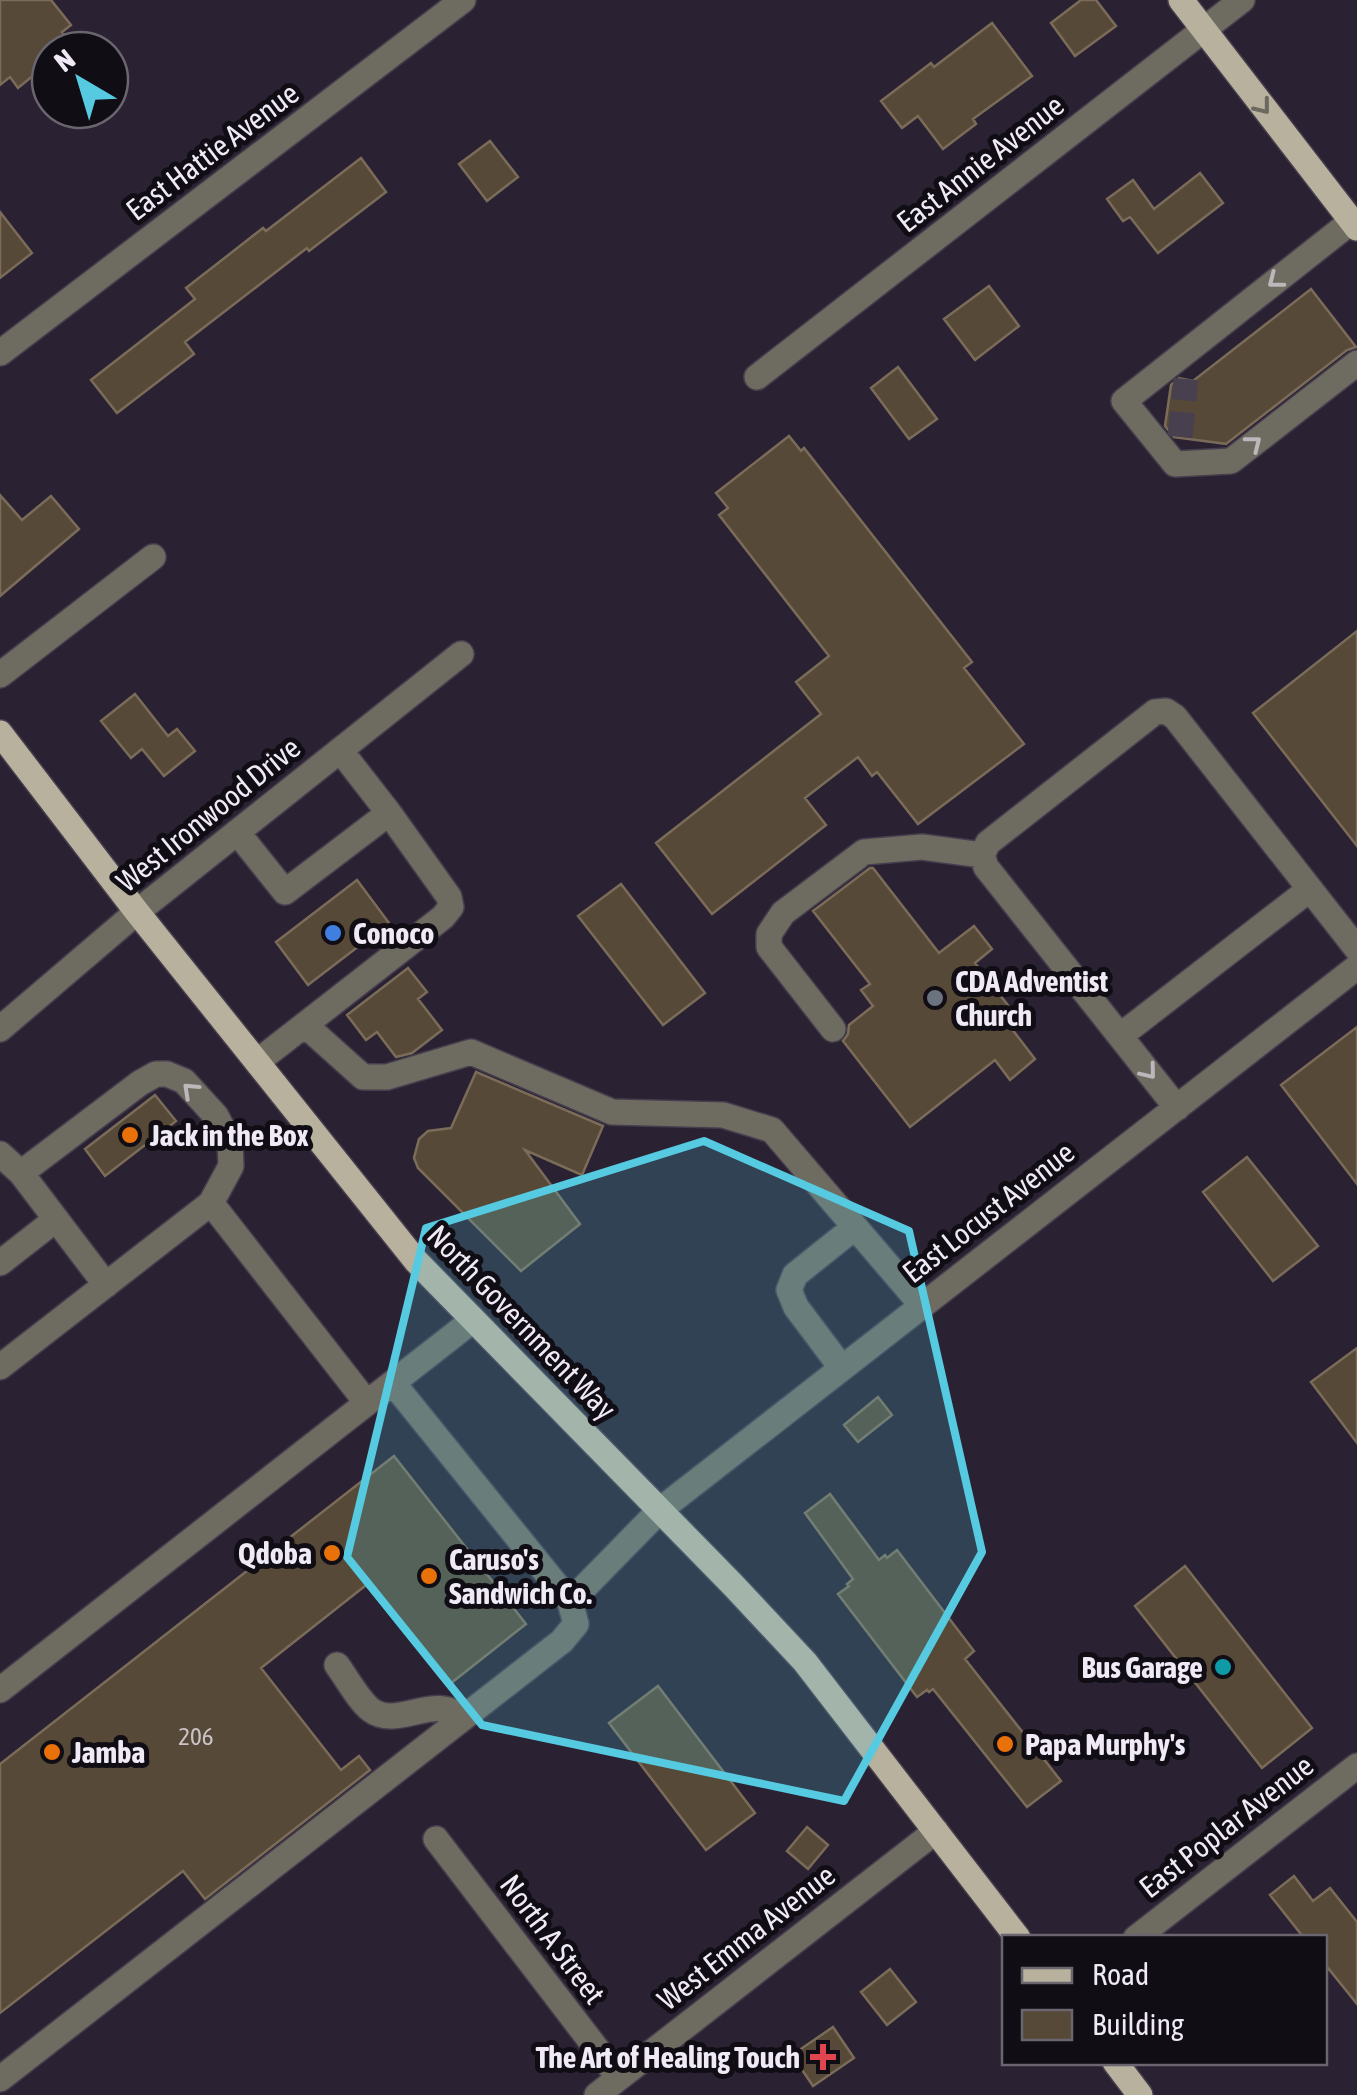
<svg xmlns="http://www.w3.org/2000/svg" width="1357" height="2095" font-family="'Asap Condensed',sans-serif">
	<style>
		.building { fill: #564937; stroke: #7a6c59; stroke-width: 2.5 }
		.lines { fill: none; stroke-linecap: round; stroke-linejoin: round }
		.minor-tunnel { stroke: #483f4f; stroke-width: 25; stroke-dasharray: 25 12; stroke-linecap: butt }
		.minor-casing { stroke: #463d4d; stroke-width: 28 }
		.major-casing { stroke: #463d4d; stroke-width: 28 }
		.minor { stroke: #6e6b61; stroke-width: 25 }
		.major { stroke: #b7b19d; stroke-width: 25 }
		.oneway { stroke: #6c675f }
		.oneway2 { stroke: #bcb7ba }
		.marked { fill: #55cae0; fill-opacity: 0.2; stroke: #55cae0; stroke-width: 8; stroke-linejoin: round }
		.shop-dot { fill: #3f7fe0; stroke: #110d14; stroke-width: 4 }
		.worship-dot { fill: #6b7280; stroke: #110d14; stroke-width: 4 }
		.food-dot { fill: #e8710a; stroke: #110d14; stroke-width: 4 }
		.culture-dot { fill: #0f9aa8; stroke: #110d14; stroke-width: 4 }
		.health-dot { fill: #e0444e; stroke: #110d14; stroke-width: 4 }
		.labels { text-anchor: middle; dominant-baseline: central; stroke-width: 10; stroke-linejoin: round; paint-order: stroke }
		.number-label { font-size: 25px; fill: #cac2c6 }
		.street-label { font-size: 30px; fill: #f0eaf6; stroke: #110d14 }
		.poi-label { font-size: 30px; font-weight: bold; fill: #f0eaf6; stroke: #110d14; text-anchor: start }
	</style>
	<rect width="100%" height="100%" fill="#2a2132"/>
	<path class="building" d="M0,0H51L71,25L62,32L72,44L64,50H50V62L18,88L10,77L0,85Z
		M1081,0H1096L1116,26L1075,56L1051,23Z
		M992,23L1032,76L973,119L976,124L943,149L918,116L902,128L881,101L931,63L934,67Z
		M490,141L518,177L487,201L459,164Z
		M361,158L386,192L309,251L307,248L185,342L194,354L117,413L91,380L195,299L186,288L263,228L266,231Z
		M1200,173L1223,203L1158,253L1130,217L1123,221L1107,199L1133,180L1154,209Z
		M0,212L32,253L0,278Z
		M989,286L1019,326L975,360L944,319Z
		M1311,289L1356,347L1347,350L1226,444L1174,437L1165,426L1171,385L1179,378L1193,381Z
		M898,367L937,419L909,439L871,388Z
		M789,436L801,451L804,448L972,662L964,668L1024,744L918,824L877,772L872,776L858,757L805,798L826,825L712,914L656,843L821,714L796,682L829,656L719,515L728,508L716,493Z
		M0,495L22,520L51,496L79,529L0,596Z
		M1357,631V846L1253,713Z
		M135,694L168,736L177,729L195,751L164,776L142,749L131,758L101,721Z
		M870,868H873L939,953L974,926L992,949L975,963L1021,1022L1012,1029L1035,1059L1010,1080L995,1060L910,1127L843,1041L848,1034L849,1025L873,1006L861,990L870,984L813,911Z
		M357,880L389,923L308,985L276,942Z
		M621,884L705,993L663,1025L578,916Z
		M408,968L427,992L418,999L442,1030L412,1053L396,1057L377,1032L366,1040L347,1015Z
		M1357,1027V1184L1281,1085Z
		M476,1072L603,1126L582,1175L525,1150L580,1224L521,1271L418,1168L414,1158L419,1139L428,1131L451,1128Z
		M155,1095L176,1121L105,1176L85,1149Z
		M1247,1157L1318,1246L1273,1281L1203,1192Z
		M1357,1348V1443L1311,1382Z
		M878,1397L892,1415L858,1442L844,1425Z
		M394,1456L526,1624L450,1684L370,1582L261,1668L341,1770L359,1756L370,1770L205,1899L183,1871L0,2013V1764Z
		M830,1494L879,1560L885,1555L887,1558L897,1550L974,1651L965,1659L1061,1781L1027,1807L933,1689L929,1692L927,1690L917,1697L838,1594L849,1586L847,1584L853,1579L805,1513Z
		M1185,1566L1312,1728L1262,1768L1135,1606Z
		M658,1686L755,1813L706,1850L609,1723Z
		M807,1827L828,1845L808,1869L787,1851Z
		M1294,1876L1313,1901L1330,1888L1357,1922V2004L1324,1963V1938H1304L1270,1895Z
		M890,1969L916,2002L887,2025L861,1992Z
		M833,2027L854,2058L813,2086L792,2055Z"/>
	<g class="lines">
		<path class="minor-tunnel" d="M1180,437L1186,379"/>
		<defs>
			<path id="minor" d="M1352,221L1124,401L1175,464L1231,461L1357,363
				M0,353L463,0
				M757,377L1242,0
				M0,675L153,557
				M237,832L285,892L389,813L340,750
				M305,1025L363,1077H387L471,1052L612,1112L723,1115L772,1130L921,1304
				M0,1029L137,912L461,654
				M833,1029L769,947V934L783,913L864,852L922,847L982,855
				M1120,1036L1310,889
				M257,1062L443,917L451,907L449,897L389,813
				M1177,1108L986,867L982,855L988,843L1155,712L1166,711L1175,717L1357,949
				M0,1154L21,1173L106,1285
				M21,1173L140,1083L156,1074H167L184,1081L216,1116L230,1143L231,1166L211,1203
				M0,1263L55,1220
				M0,1367L211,1203L367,1403
				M841,1367L796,1307L789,1290L795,1275L855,1227
				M393,1383L570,1602
				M337,1665C346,1677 359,1701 371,1710C398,1730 437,1691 462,1719
				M0,1690L473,1320
				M436,1839L619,2078
				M1136,1938L1357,1766
				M0,2079L562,1641L576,1624L570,1602L660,1510L1357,967
				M597,2095L936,1831"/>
			<path id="major" d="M1181,0L1357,228
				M0,733L137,912L416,1261L733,1585L805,1662L1018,1938
				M1115,2062L1140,2095"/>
		</defs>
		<use href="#minor" class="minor-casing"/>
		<use href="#major" class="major-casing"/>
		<use href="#minor" class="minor"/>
		<use href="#major" class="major"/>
	</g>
	<defs><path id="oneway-chevron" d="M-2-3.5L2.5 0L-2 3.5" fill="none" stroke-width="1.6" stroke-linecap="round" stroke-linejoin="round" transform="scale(2.5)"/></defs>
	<use class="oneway" href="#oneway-chevron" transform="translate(1263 107) rotate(52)"/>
	<g class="oneway2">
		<use href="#oneway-chevron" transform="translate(1275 281) rotate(142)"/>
		<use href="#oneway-chevron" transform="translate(1254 443) rotate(-38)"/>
		<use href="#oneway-chevron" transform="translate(1149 1072) rotate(51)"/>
		<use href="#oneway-chevron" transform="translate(190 1090) rotate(-137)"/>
	</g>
	<path class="marked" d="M704,1141L909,1231L982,1552L844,1801L482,1725L347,1557L426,1228Z"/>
	<circle class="shop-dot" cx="333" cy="933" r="10"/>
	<circle class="worship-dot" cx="935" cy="998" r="10"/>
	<g class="food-dot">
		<circle cx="130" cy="1135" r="10"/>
		<circle cx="332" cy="1553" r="10"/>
		<circle cx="429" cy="1576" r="10"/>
		<circle cx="1005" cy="1744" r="10"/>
		<circle cx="52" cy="1752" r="10"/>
	</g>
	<circle class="culture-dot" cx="1223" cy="1667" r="10"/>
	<path class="health-dot" d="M818 2042h10v10h10v10h-10v10h-10v-10h-10v-10h10z"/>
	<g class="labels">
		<g class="number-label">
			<text x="196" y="1736">206</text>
		</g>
		<g class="street-label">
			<text transform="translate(212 151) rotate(-37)">East Hattie Avenue</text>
			<text transform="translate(980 163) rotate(-38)">East Annie Avenue</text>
			<text transform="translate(208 814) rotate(-39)">West Ironwood Drive</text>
			<text transform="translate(988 1212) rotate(-38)">East Locust Avenue</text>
			<text transform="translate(522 1322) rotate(46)">North Government Way</text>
			<text transform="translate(1226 1826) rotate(-38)">East Poplar Avenue</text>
			<text transform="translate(746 1937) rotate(-38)">West Emma Avenue</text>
			<text transform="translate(553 1939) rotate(53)">North A Street</text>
		</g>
		<g class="poi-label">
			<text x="353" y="933">Conoco</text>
			<text x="955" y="981">CDA Adventist<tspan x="955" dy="34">Church</tspan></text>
			<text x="150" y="1135">Jack in the Box</text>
			<text x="312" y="1553" text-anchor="end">Qdoba</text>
			<text x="449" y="1559">Caruso's<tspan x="449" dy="34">Sandwich Co.</tspan></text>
			<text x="1203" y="1667" text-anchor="end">Bus Garage</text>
			<text x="1025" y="1744">Papa Murphy's</text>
			<text x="72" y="1752">Jamba</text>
			<text x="800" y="2057" text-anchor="end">The Art of Healing Touch</text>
		</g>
	</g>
	<rect x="1002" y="1935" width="325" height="130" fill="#110d14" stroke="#6a656e" stroke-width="2.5"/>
	<rect x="1022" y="1968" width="50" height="15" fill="#b7b19d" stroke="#6a656e" stroke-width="2.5"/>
	<text x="1092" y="1985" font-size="30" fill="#f0eaf6">Road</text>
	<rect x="1022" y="2010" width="50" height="30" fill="#564937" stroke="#6a656e" stroke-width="2.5"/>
	<text x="1092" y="2035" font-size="30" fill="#f0eaf6">Building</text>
	<g transform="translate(80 80) rotate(322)"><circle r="48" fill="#110d14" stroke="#6a656e" stroke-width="2.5"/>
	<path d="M0-8L18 38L0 25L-18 38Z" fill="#55cae0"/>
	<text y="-15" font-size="28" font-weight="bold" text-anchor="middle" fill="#f0eaf6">N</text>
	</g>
</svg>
